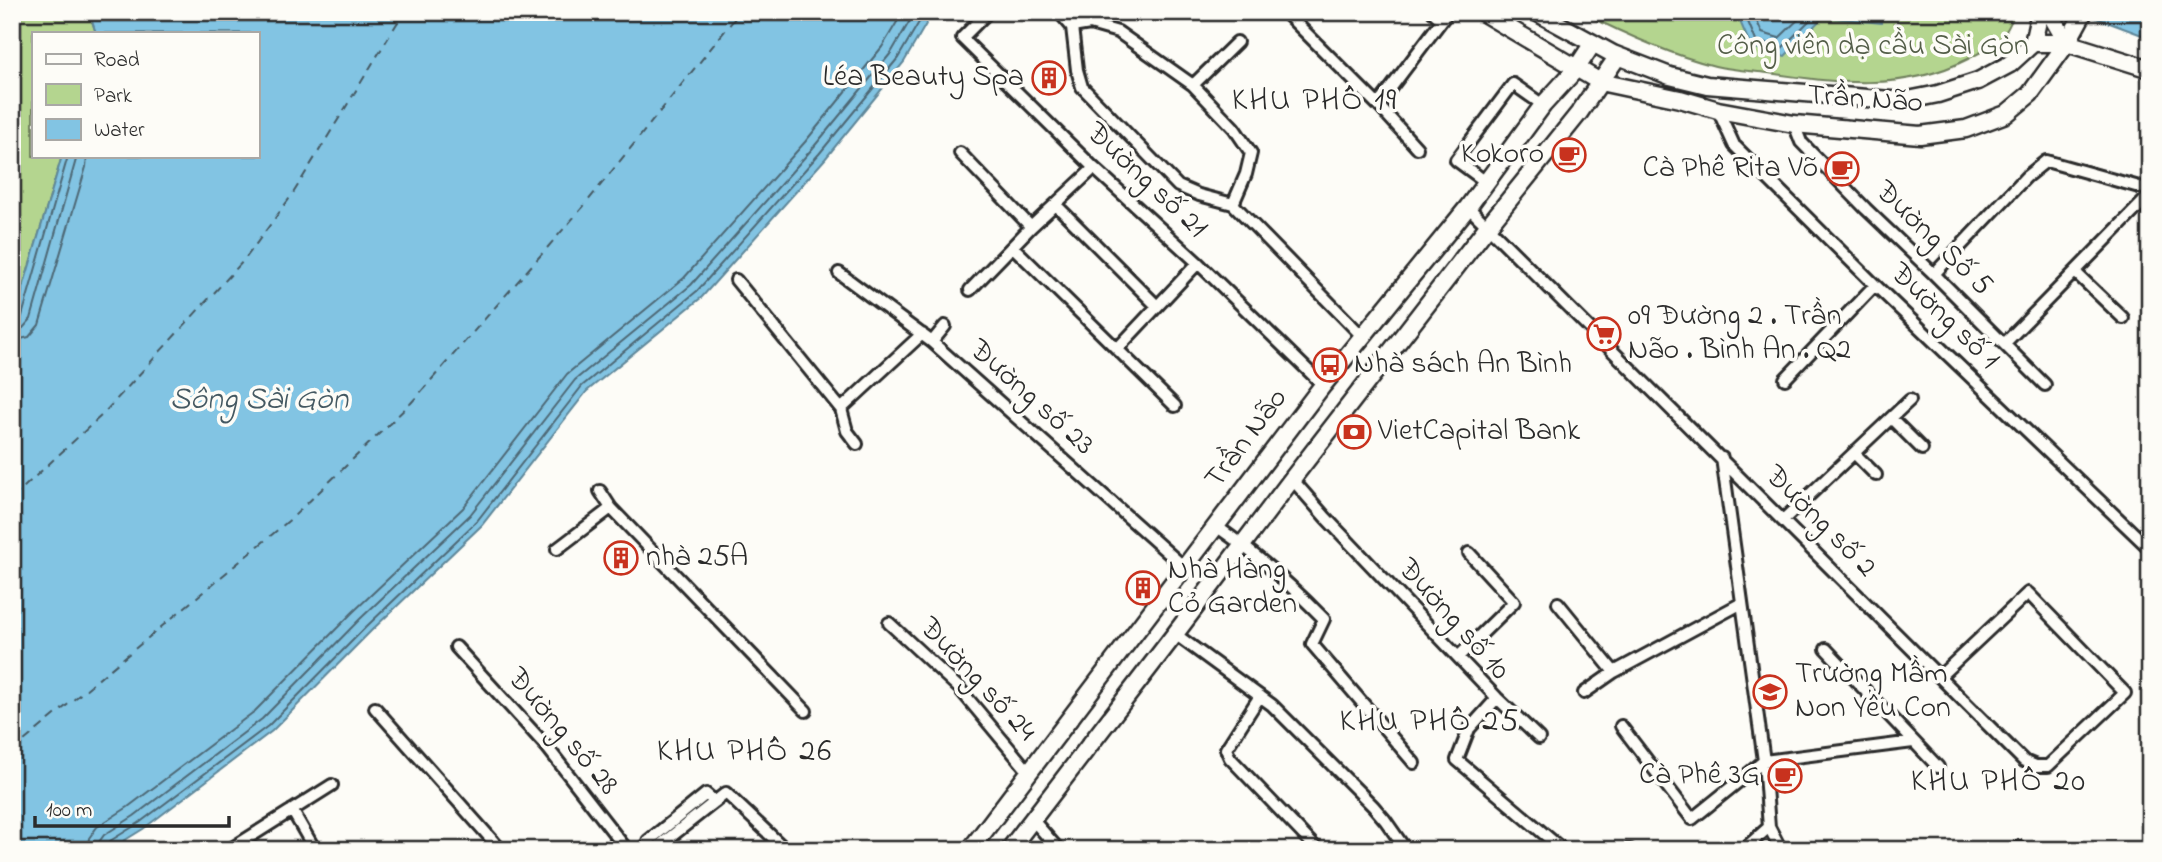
<svg xmlns="http://www.w3.org/2000/svg" width="2162" height="862" font-family="'Indie Flower',sans-serif">
	<style>
		.green { fill: #b4d58f; stroke: #70805d; stroke-width: 2 }
		.water { fill: #82c4e3; stroke: #5f8799; stroke-width: 2 }
		.lines { fill: none; stroke-linecap: round; stroke-linejoin: round }
		.shore { stroke: #4e6875; stroke-width: 2 }
		.ferry { stroke: #455962; stroke-width: 2; stroke-dasharray: 9 7; stroke-linecap: butt }
		.minor-casing { stroke: #2b2b2b; stroke-width: 16 }
		.secondary-casing { stroke: #2b2b2b; stroke-width: 21 }
		.minor { stroke: #fdfcf7; stroke-width: 10 }
		.secondary { stroke: #fdfcf7; stroke-width: 16 }
		.labels { text-anchor: middle; dominant-baseline: central; stroke-width: 7; stroke-linejoin: round; paint-order: stroke }
		.park-label { font-size: 30px; fill: #545e49; stroke: #fdfcf7 }
		.poi-label { font-size: 30px; fill: #2b2b2b; stroke: #fdfcf7; text-anchor: start }
		.street-label { font-size: 30px; fill: #2b2b2b; stroke: #fdfcf7 }
		.neighbourhood-label { font-size: 32px; letter-spacing: 2px; fill: #2b2b2b; stroke: #fdfcf7 }
		.water-label { font-size: 32px; font-style: italic; fill: #455962; stroke: #fdfcf7 }
	</style>
	<rect width="100%" height="100%" fill="#fdfcf7"/>
	<filter id="ink" filterUnits="userSpaceOnUse"><feTurbulence type="fractalNoise" baseFrequency=".0143" numOctaves="2"/><feDisplacementMap in="SourceGraphic" scale="14" xChannelSelector="R" yChannelSelector="G"/><feConvolveMatrix kernelMatrix="1 2 1 2 8 2 1 2 1" color-interpolation-filters="sRGB"/></filter>
	<g filter="url(#ink)">
		<path class="green" d="M12,12H89L96,33H33V156H62L12,325Z
			M1581,12H2015C2005,41 1993,46 1968,59C1904,92 1836,83 1768,73C1751,71 1732,70 1715,66C1668,54 1624,34 1581,12Z"/>
		<path class="water" d="M89,12H933L904,62L825,159L702,297L587,391L482,525L371,631L272,731L143,829L109,850H12V325L62,156H257V33H96Z
			M1736,12H1882L1881,23L1823,17L1785,56L1751,47Z
			M2080,12H2150V38Z"/>
		<g class="lines">
			<path class="shore" d="M1744,12L1756,41L1782,48L1818,12
				M1753,12L1762,33L1779,38L1806,12
				M12,322L19,321L22,316L68,156
				M12,330L23,328L31,319L77,156
				M12,341L29,337L39,325L86,167L87,156
				M88,850L89,838L97,827L128,807L255,711L353,612L463,508L567,374L684,278L805,142L882,47L903,12
				M98,850L99,842L104,835L134,816L262,719L360,619L470,515L575,380L691,285L812,149L891,53L915,12
				M107,850L110,841L139,823L268,726L367,626L477,521L582,386L697,291L819,154L898,58L925,12"/>
			<path class="ferry" d="M12,498L103,414L245,259L292,195L404,12
				M12,751L292,518L411,403L583,207L740,12"/>
			<defs>
				<path id="minor" d="M988,12L962,38L1094,168L1198,263L1323,385
					M1059,12L1072,27
					M1285,12L1378,105L1417,148
					M1433,12L1442,20L1448,12
					M1072,27L1077,70L1082,87L1178,186L1199,195L1233,204L1362,336
					M1072,27L1090,24L1118,32L1193,85L1234,128L1251,153L1246,174L1233,204
					M1193,85L1237,42
					M1378,105L1442,20
					M1718,110L1734,145L1875,285L2150,549
					M1794,124L1801,142L1866,209L1934,274L2045,385
					M960,153L1031,227
					M1486,182L1456,160L1513,84L1543,105
					M1056,205L1156,305
					M1468,207L2024,761L2036,766H2048L2125,693L2028,593L1940,676
					M1013,247L1117,349L1198,263
					M2075,272L2123,318
					M839,273L932,342L1184,567
					M1934,274L2026,177L2046,161L2150,190
					M736,280L841,409L847,431L857,444
					M970,290L1031,227L1094,168
					M932,342L945,326
					M2004,344L2150,195
					M1117,349L1175,406
					M1785,379L1875,285
					M841,409L922,334
					M1891,418L1922,449
					M1854,453L1876,475
					M1722,458L1764,761L1769,827L1781,850
					M1292,479L1326,518L1497,698L1539,738
					M600,491L611,508L806,711
					M1783,520L1910,400
					M1216,526C1255,553 1290,584 1324,619L1312,644L1414,763
					M557,549L611,508
					M1558,603L1614,672
					M889,623L959,688L1029,772
					M1175,634L1272,705L1373,806L1385,820L1406,850
					M456,647L547,747L627,850
					M1826,649L1938,767
					M1458,657L1514,602L1469,553
					M1584,693L1614,672L1742,603
					M1260,696L1226,749L1230,758L1318,850
					M1497,698L1469,729L1457,760L1563,850
					M375,708L501,850
					M1621,726L1692,819L1764,761L1913,742
					M292,810L315,850
					M1032,819L1059,850
					M648,841L706,794L715,802
					M701,849L702,850
					M229,850L332,785
					M654,850L726,793L786,850
					M1626,850H1630
					M1743,850L1769,827
					M2016,850L2019,847"/>
				<path id="secondary" d="M1482,12L1600,82L1680,99L1718,110L1794,124L1920,135L1966,129L2006,114L2030,94L2067,43L2084,12
					M1536,12L1613,54L1670,76L1707,85L1903,101L1938,94L1978,81L2010,64L2033,43L2040,12
					M2049,12L2067,43
					M2033,43H2067L2150,69
					M970,850L1323,385L1468,207L1543,105L1576,69L1593,43
					M1009,850L1175,634L1292,479L1488,226L1579,113L1618,56"/>
			</defs>
			<use href="#minor" class="minor-casing"/>
			<use href="#secondary" class="secondary-casing"/>
			<use href="#minor" class="minor"/>
			<use href="#secondary" class="secondary"/>
		</g>
	</g>
	<defs>
		<symbol id="building-ring" viewBox="-11 -11 22 22"><circle r="9.5" fill="#fdfcf7" stroke="#c8321e" stroke-width="1.5"/><path d="M-4-6H4V6H1V3H-1V6H-4ZM-2.5-4.3h1.7v1.8h-1.7ZM.8-4.3h1.7v1.8H.8ZM-2.5-1h1.7V.8h-1.7ZM.8-1h1.7V.8H.8Z" fill="#c8321e"/></symbol>
		<symbol id="cafe-ring" viewBox="-11 -11 22 22"><circle r="9.5" fill="#fdfcf7" stroke="#c8321e" stroke-width="1.5"/><path d="M-5.5-4.5H6V0H3Q3 3.5 0 3.5H-2.5Q-5.5 3.5-5.5 0ZM3-3.2v2h1.7v-2ZM-6 4.5H4V6H-6Z" fill="#c8321e"/></symbol>
		<symbol id="supermarket-ring" viewBox="-11 -11 22 22"><circle r="9.5" fill="#fdfcf7" stroke="#c8321e" stroke-width="1.5"/><path d="M-6-5.5h2.5l.6 2H6L4.5 2H-2.5L-4.4-4H-6ZM-1.5 3.2a1.3 1.3 0 1 0 .1 0ZM3 3.2a1.3 1.3 0 1 0 .1 0Z" fill="#c8321e"/></symbol>
		<symbol id="bus-ring" viewBox="-11 -11 22 22"><circle r="9.5" fill="#fdfcf7" stroke="#c8321e" stroke-width="1.5"/><path d="M-5-6H5V4H4V6H2V4H-2V6H-4V4H-5ZM-3.5-4V0h7V-4ZM-3.5 1.2v1.5H-2V1.2ZM2 1.2v1.5H3.5V1.2Z" fill="#c8321e"/></symbol>
		<symbol id="bank-ring" viewBox="-11 -11 22 22"><circle r="9.5" fill="#fdfcf7" stroke="#c8321e" stroke-width="1.5"/><path d="M-6-4H6V4H-6ZM0-2.3a2.3 2.3 0 1 0 0 4.6a2.3 2.3 0 1 0 0-4.6Z" fill="#c8321e"/></symbol>
		<symbol id="school-ring" viewBox="-11 -11 22 22"><circle r="9.5" fill="#fdfcf7" stroke="#c8321e" stroke-width="1.5"/><path d="M0-5L7-2L0 1L-7-2ZM-4 1L0 2.5L4 1V4Q0 6-4 4Z" fill="#c8321e"/></symbol>
	</defs>
	<g fill-rule="evenodd">
		<use href="#building-ring" x="1030" y="59" width="38" height="38"/>
		<use href="#cafe-ring" x="1550" y="136" width="38" height="38"/>
		<use href="#cafe-ring" x="1823" y="150" width="38" height="38"/>
		<use href="#supermarket-ring" x="1585" y="315" width="38" height="38"/>
		<use href="#bus-ring" x="1311" y="346" width="38" height="38"/>
		<use href="#bank-ring" x="1335" y="413" width="38" height="38"/>
		<use href="#building-ring" x="602" y="539" width="38" height="38"/>
		<use href="#building-ring" x="1124" y="569" width="38" height="38"/>
		<use href="#school-ring" x="1751" y="673" width="38" height="38"/>
		<use href="#cafe-ring" x="1766" y="757" width="38" height="38"/>
	</g>
	<g class="labels">
		<g class="park-label">
			<text x="1873" y="47">Công viên dạ cầu Sài Gòn</text>
		</g>
		<g class="poi-label">
			<text x="1024" y="78" text-anchor="end">Léa Beauty Spa</text>
			<text x="1544" y="155" text-anchor="end">Kokoro</text>
			<text x="1818" y="169" text-anchor="end">Cà Phê Rita Võ</text>
			<text x="1628" y="317">09 Đường 2 . Trần<tspan x="1628" dy="34">Não . Bình An . Q2</tspan></text>
			<text x="1354" y="365">Nhà sách An Bình</text>
			<text x="1378" y="432">VietCapital Bank</text>
			<text x="646" y="558">nhà 25A</text>
			<text x="1168" y="571">Nhà Hàng<tspan x="1168" dy="34">Cỏ Garden</tspan></text>
			<text x="1795" y="675">Trường Mầm<tspan x="1795" dy="34">Non Yêu Con</tspan></text>
			<text x="1760" y="776" text-anchor="end">Cà Phê 3G</text>
		</g>
		<g class="street-label">
			<text transform="translate(1865 100) rotate(4)">Trần Não</text>
			<text transform="translate(1146 181) rotate(43)">Đường số 21</text>
			<text transform="translate(1933 239) rotate(44)">Đường Số 5</text>
			<text transform="translate(1944 317) rotate(44)">Đường số 1</text>
			<text transform="translate(1031 398) rotate(42)">Đường số 23</text>
			<text transform="translate(1247 439) rotate(-53)">Trần Não</text>
			<text transform="translate(1820 522) rotate(45)">Đường số 2</text>
			<text transform="translate(1453 620) rotate(48)">Đường số 10</text>
			<text transform="translate(977 680) rotate(47)">Đường số 24</text>
			<text transform="translate(562 732) rotate(50)">Đường số 28</text>
		</g>
		<g class="neighbourhood-label">
			<text x="1315" y="101">KHU PHỐ 19</text>
			<text x="1430" y="722">KHU PHỐ 25</text>
			<text x="745" y="752">KHU PHỐ 26</text>
			<text x="1999" y="782">KHU PHỐ 20</text>
		</g>
		<g class="water-label">
			<text x="259" y="400">Sông Sài Gòn</text>
		</g>
	</g>
	<rect width="2162" height="862" fill="none" stroke="#fdfcf7" stroke-width="42"/>
	<rect x="21" y="21" width="2120" height="820" fill="none" stroke="#2b2b2b" stroke-width="2.5" filter="url(#ink)"/>
	<rect x="32" y="32" width="228" height="126" fill="#fdfcf7" stroke="#a9a8a5" stroke-width="2"/>
	<rect x="46" y="54" width="35" height="10" fill="#fdfcf7" stroke="#a9a8a5" stroke-width="2"/>
	<text x="94" y="66" font-size="21" fill="#2b2b2b">Road</text>
	<rect x="46" y="84" width="35" height="21" fill="#b4d58f" stroke="#a9a8a5" stroke-width="2"/>
	<text x="94" y="102" font-size="21" fill="#2b2b2b">Park</text>
	<rect x="46" y="119" width="35" height="21" fill="#82c4e3" stroke="#a9a8a5" stroke-width="2"/>
	<text x="94" y="136" font-size="21" fill="#2b2b2b">Water</text>
	<path d="M35 816v10h194v-10" fill="none" stroke="#2b2b2b" stroke-width="3.5"/>
	<text x="46" y="816" font-size="21" fill="#2b2b2b" stroke="#fdfcf7" stroke-width="5" paint-order="stroke">100 m</text>
</svg>
